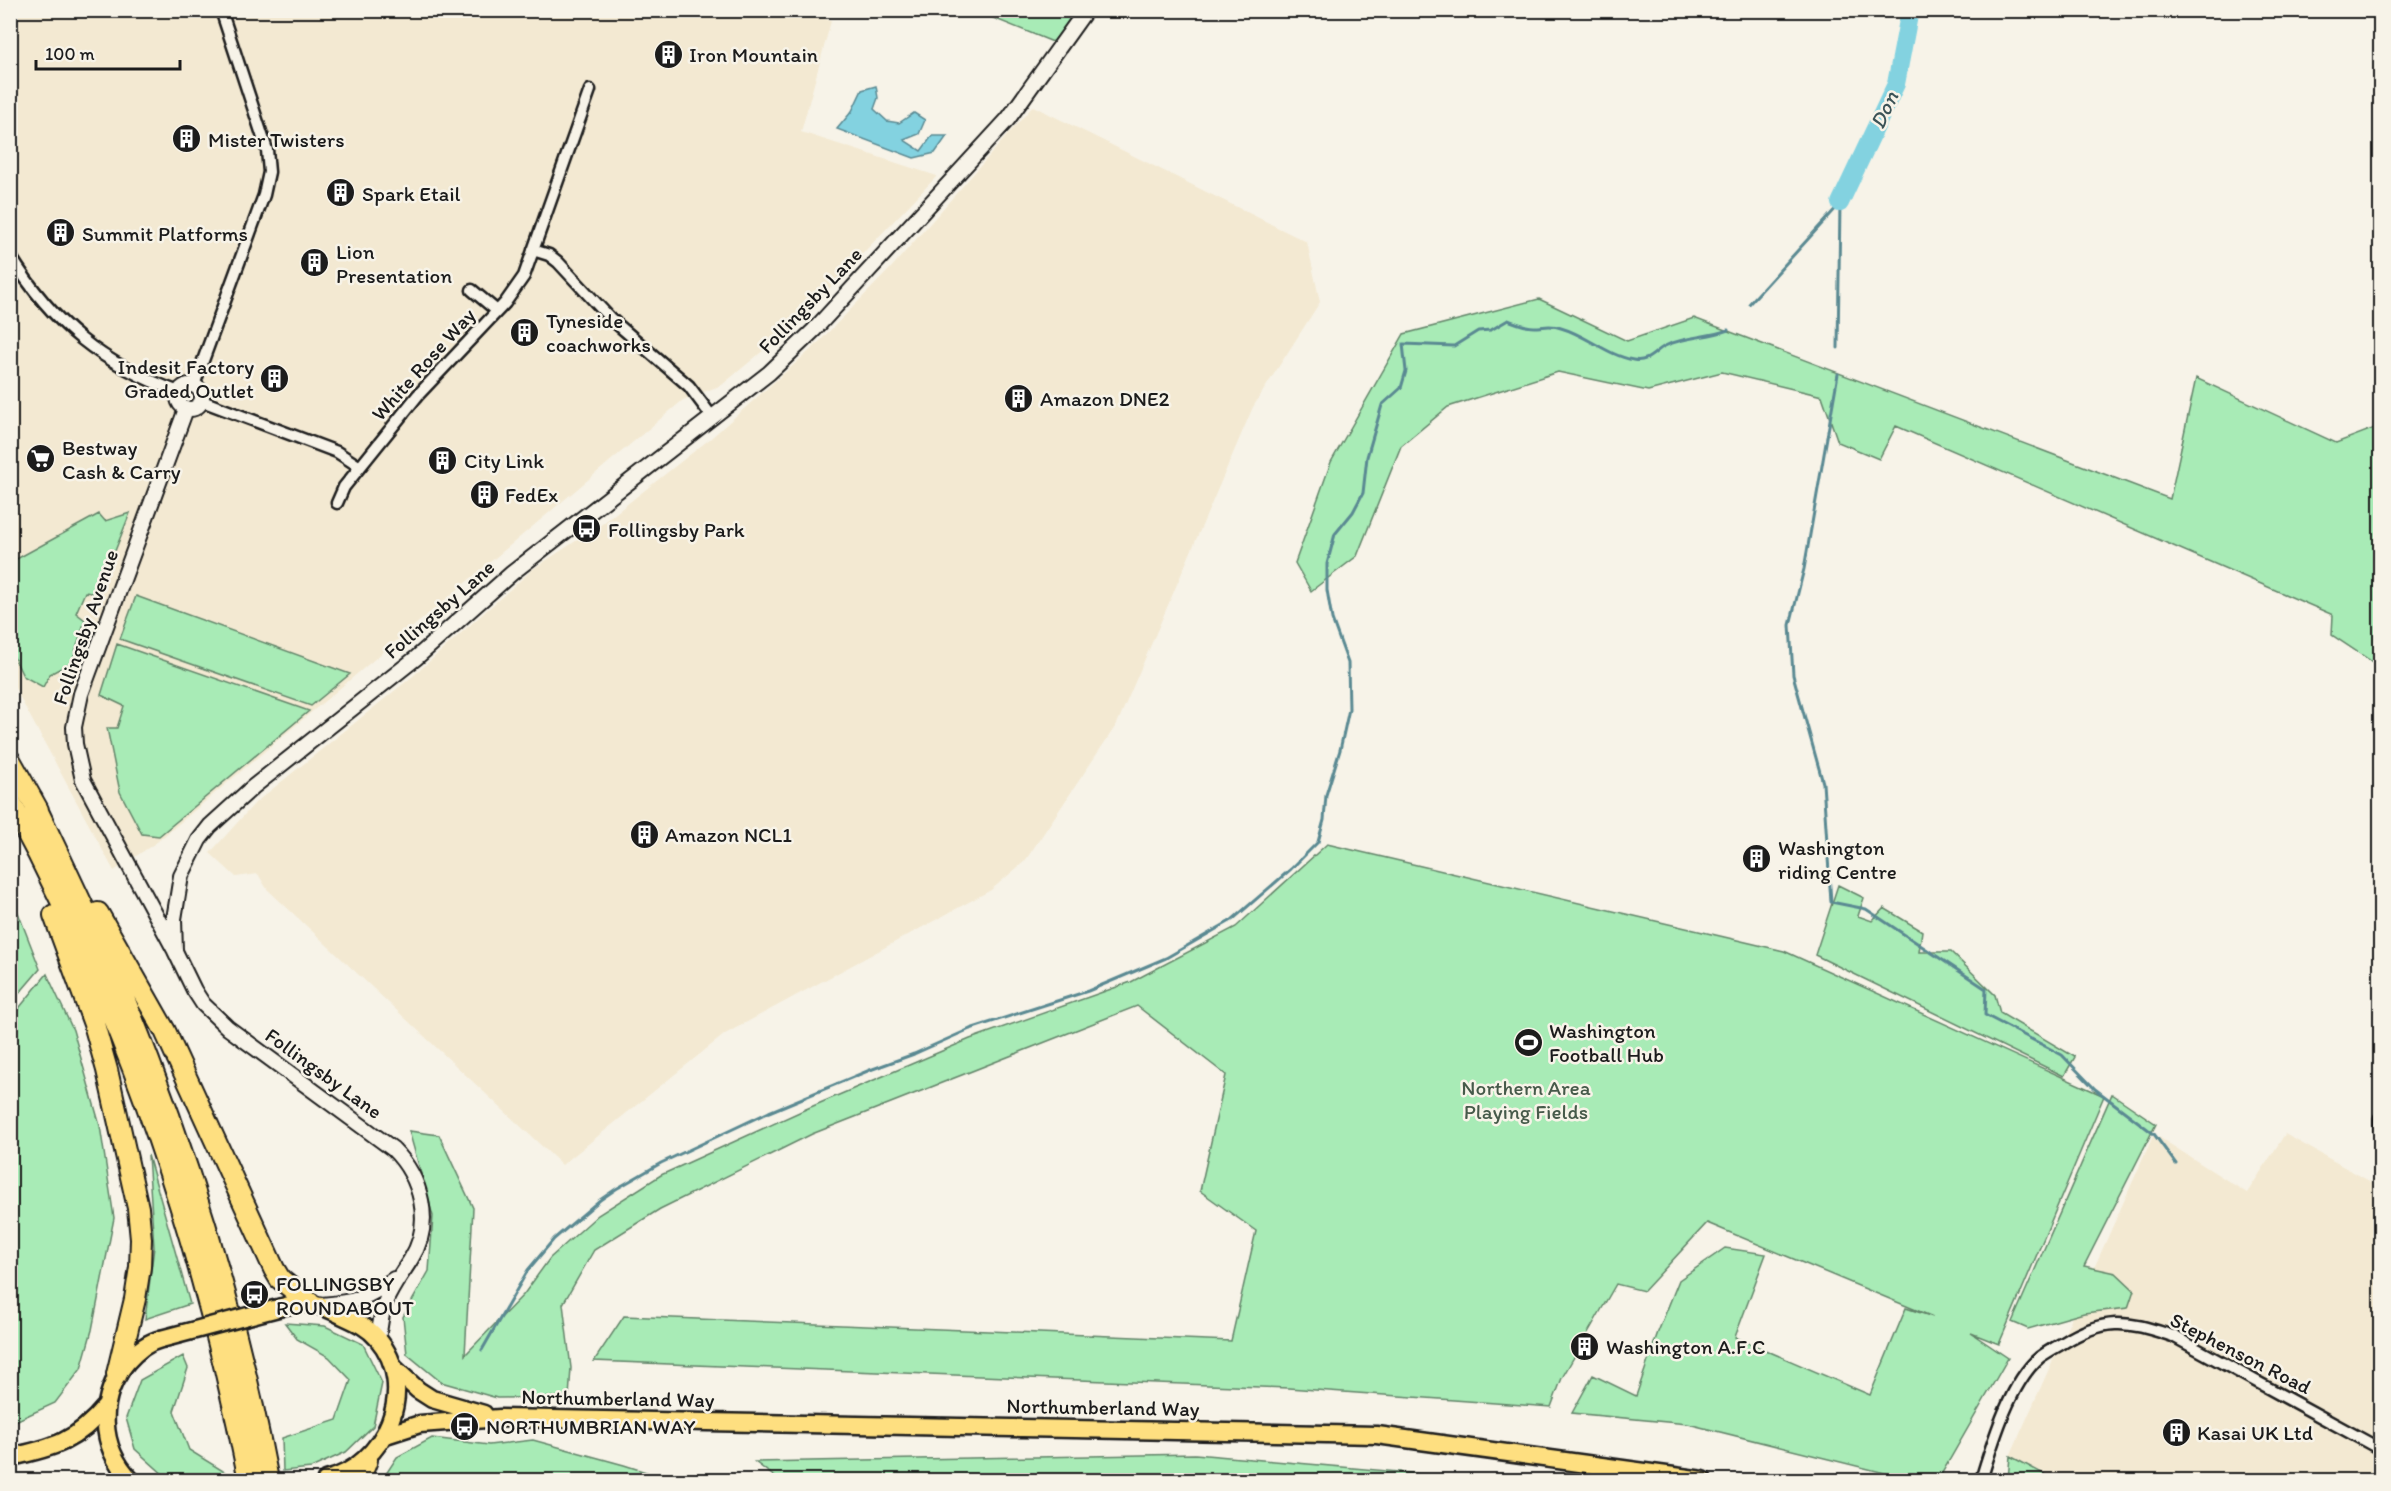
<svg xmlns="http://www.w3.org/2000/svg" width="2391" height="1491" font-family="Itim,sans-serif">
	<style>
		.built { fill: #f3e9d2 }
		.green { fill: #a8ebb6; stroke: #628469; stroke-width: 1.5 }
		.water { fill: #83d2e0; stroke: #5a8992; stroke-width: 1.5 }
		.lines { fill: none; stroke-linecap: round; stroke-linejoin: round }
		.stream { stroke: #5a8992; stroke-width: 3 }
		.river { stroke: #83d2e0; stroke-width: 18 }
		.minor-casing { stroke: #1c1c1c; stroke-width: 15 }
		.tertiary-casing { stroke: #1c1c1c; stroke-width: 18 }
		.primary-casing { stroke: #1c1c1c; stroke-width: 21 }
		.motorway-casing { stroke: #1c1c1c; stroke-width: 24 }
		.minor { stroke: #f7f3e8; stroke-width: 10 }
		.tertiary { stroke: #f7f3e8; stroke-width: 14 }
		.primary { stroke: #fedf80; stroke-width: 16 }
		.motorway { stroke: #fedf80; stroke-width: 20 }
		.primary-bridge-casing { stroke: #1c1c1c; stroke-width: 21; stroke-linecap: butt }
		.primary-bridge { stroke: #fedf80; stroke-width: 16 }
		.labels { text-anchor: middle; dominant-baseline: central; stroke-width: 5; stroke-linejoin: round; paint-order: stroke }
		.poi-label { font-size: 21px; fill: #1c1c1c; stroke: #f7f3e8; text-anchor: start }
		.street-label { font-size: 21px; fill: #1c1c1c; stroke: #f7f3e8 }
		.park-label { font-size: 21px; fill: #465a4a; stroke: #f7f3e8 }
		.water-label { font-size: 22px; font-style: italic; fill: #3b5357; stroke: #f7f3e8 }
	</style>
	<rect width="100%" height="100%" fill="#f7f3e8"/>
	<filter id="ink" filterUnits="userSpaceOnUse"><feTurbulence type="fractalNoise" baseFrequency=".0167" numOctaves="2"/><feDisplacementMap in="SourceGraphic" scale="12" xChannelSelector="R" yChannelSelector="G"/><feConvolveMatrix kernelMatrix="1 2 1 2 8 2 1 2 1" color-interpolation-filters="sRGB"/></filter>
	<g filter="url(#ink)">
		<path class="built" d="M10,11H807L831,21L801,132L937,176L796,323L722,385L683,400L157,842L114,871L11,681Z
			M1033,106L1307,242L1320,302L1253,407L1117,724L1025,861L991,890L725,1034L562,1165L267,889L258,874L236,877L210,853L255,803L413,676L533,569L602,524L711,438L815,346L890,269Z
			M2154,1134L2247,1193L2285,1134L2380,1187V1480H2058L2010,1456Z"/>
		<path class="green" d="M976,11H1078L1053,42Z
			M1539,299L1627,341L1694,318L2170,499L2196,378L2336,443L2380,426V667L2332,635L2333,615L1896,426L1879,459L1838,442L1822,396L1722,372L1648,391L1558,372L1448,407L1401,446L1357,556L1311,591L1295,563L1331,462L1404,334Z
			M130,513L98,594L85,592L76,613L85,620L72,662L50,674L43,687L23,676L11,651V562L99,514L105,521Z
			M136,596L350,674L311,706L120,639Z
			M117,644L309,711L159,836L142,834L120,792L107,728H117L124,706L101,695Z
			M1327,844L1784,951L2104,1096L1999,1344L1971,1333L2008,1358L1938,1480H1913L1688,1424L1572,1413L1593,1375L1636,1396L1658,1332L1679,1280L1725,1248L1766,1254L1735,1337L1870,1395L1906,1308L1933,1317L1707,1223L1644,1291L1616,1284L1562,1378L1551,1407L1288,1388L594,1361L624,1316L1231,1341L1256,1231L1200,1191L1226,1075L1137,1006L812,1134L660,1209L594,1250L563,1304L571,1368L569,1397L497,1398L441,1382L407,1354L403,1317L429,1271L433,1216L409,1131L439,1135L473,1208L465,1355L524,1294L550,1258L598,1215L661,1175L806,1109L970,1039L1131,982L1236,927Z
			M1838,885L1864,898L1858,916L1872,921L1884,908L1922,931L1919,952H1951L1995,995L2000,1013L2075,1057L2064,1076L1815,955Z
			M10,892L40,969L11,1003H10Z
			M47,974L73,1030L100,1126L114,1218L92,1330L81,1369L55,1403L11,1423V1018Z
			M2112,1094L2156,1124L2084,1266L2116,1273L2134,1290L2128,1308L2084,1313L2028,1329L2012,1322Z
			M148,1155L190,1304L145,1319L154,1247Z
			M285,1323L325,1326L363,1344L382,1383L373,1426L346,1452L311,1468L283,1471L282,1438L337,1420L351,1380L329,1357L297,1339Z
			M183,1356L188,1368L174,1411L189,1450L228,1474L190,1479L165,1476L135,1449L126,1418L140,1380Z
			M432,1438L489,1445L533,1440L624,1465L671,1480H382L397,1457Z
			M1195,1454L1489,1480H779L755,1462Z
			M2010,1456L2055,1480H2008Z"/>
		<path class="water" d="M876,86L878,98L874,109L887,121L899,123L914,113L925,120L919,134L904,140L921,151L932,136H947L935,153L914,158L837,129L852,111L862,90Z"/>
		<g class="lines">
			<path class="stream" d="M1749,304L1839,205
				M1838,348L1840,203
				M1838,374L1804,569L1790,625L1793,675L1823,783L1831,902L1866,909L1986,989L1985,1015L2062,1055L2095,1089L2154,1134L2176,1164
				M482,1350L528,1270L554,1239L600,1200L616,1189L661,1163L769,1112L870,1070L914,1054L970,1029L1088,991L1166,958L1232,920L1291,869L1318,842L1324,820L1326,795L1340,750L1349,709L1348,663L1332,619L1327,590V564L1335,534L1353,512L1363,493L1367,457L1382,405L1401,388L1406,371L1403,344L1454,346L1478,331L1491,330L1508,320C1516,323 1525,327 1534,327C1545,327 1551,324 1561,328C1586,335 1607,355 1633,360C1649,363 1653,352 1665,346C1685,336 1708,338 1728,330"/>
			<path class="river" d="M1840,203L1896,84L1910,10"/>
			<defs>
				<path id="minor" d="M533,250L549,255L558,262L610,318L689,386L713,418
					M10,255C52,324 103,365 179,392
					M472,290L497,311
					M194,385L264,195L269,172L267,150L221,10
					M202,401L337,452L360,467
					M337,503L344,487L418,395L505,303L524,276L590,90
					M2380,1118V1132
					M1981,1480C1992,1444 2010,1382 2040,1357C2047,1352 2056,1347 2063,1343C2079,1333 2097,1325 2115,1324C2135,1323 2154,1330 2173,1336L2380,1449"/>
				<path id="tertiary" d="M178 397a12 12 0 1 1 24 0a12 12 0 1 1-24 0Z
					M174,949L83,780L75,744L74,727L81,694L186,409
					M321,1305C356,1302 366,1299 394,1279
					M378,1339C380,1328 381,1314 385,1303C391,1287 402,1274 411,1259C434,1223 421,1177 393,1149L228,1028L203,1004L194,990L175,951L174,919L181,876L199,840L210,826L253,787L416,658L512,573L769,373L814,330L1008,119L1086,10"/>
				<path id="primary" d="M282,1307C307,1300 320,1304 343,1316C356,1322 368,1327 377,1338C420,1388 385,1466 326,1480
					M393,1367L418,1390L432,1399L484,1414
					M386,1435L420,1424L500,1418L1377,1435L1703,1480
					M10,1457C54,1448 77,1441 106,1406
					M131,1480C99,1447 97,1398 127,1362C135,1353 148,1342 161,1339"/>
				<path id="motorway" d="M10,760L38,810
					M32,799C73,885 115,971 149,1061C201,1197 241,1338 268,1480
					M10,801C126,1013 203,1244 249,1480
					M98,913L165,1031L274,1269L280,1279L310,1303
					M54,915L94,1024L107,1070L138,1208L141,1239L140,1267L135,1299L117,1374
					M359,1480L367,1460"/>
			</defs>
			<use href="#minor" class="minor-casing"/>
			<use href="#tertiary" class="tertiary-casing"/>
			<use href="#primary" class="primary-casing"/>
			<use href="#motorway" class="motorway-casing"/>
			<use href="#minor" class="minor"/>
			<use href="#tertiary" class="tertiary"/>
			<use href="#primary" class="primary"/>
			<use href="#motorway" class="motorway"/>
			<defs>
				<path id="primary-bridge" d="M161,1339L282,1307"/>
			</defs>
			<use href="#primary-bridge" class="primary-bridge-casing"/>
			<use href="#primary-bridge" class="primary-bridge"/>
		</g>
	</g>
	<defs>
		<symbol id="building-disc" viewBox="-11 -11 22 22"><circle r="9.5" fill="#1c1c1c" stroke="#f7f3e8"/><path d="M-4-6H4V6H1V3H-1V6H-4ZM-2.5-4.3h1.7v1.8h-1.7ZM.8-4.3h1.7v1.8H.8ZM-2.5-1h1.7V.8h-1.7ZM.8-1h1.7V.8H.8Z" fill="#fff"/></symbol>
		<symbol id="supermarket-disc" viewBox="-11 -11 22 22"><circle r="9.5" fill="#1c1c1c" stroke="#f7f3e8"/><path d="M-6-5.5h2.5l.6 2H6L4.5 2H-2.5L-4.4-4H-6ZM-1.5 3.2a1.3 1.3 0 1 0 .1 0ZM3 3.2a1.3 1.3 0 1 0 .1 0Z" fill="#fff"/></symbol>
		<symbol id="bus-disc" viewBox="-11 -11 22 22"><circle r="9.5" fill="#1c1c1c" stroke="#f7f3e8"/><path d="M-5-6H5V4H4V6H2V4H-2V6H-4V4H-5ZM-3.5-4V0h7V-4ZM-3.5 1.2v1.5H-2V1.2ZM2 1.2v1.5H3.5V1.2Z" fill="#fff"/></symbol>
		<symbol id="stadium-disc" viewBox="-11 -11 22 22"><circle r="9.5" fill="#1c1c1c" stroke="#f7f3e8"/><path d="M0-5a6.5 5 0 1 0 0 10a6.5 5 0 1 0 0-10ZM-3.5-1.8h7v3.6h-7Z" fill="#fff"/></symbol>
	</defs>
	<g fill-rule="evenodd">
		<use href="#building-disc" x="652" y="38" width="33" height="33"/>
		<use href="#building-disc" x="170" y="122" width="33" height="33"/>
		<use href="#building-disc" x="324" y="176" width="33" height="33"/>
		<use href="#building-disc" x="44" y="216" width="33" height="33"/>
		<use href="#building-disc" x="298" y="246" width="33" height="33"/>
		<use href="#building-disc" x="508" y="316" width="33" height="33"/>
		<use href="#building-disc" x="258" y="362" width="33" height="33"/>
		<use href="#building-disc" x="1002" y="382" width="33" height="33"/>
		<use href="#supermarket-disc" x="24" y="442" width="33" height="33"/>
		<use href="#building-disc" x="426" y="444" width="33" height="33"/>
		<use href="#building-disc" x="468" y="478" width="33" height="33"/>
		<use href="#bus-disc" x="570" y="512" width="33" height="33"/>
		<use href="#building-disc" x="628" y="818" width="33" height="33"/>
		<use href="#building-disc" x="1740" y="842" width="33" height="33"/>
		<use href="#stadium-disc" x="1512" y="1026" width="33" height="33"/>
		<use href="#bus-disc" x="238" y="1278" width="33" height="33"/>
		<use href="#building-disc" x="1568" y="1330" width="33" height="33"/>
		<use href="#bus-disc" x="448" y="1410" width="33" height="33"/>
		<use href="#building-disc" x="2160" y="1416" width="33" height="33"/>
	</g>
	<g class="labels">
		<g class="poi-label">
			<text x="689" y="54">Iron Mountain</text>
			<text x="208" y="139">Mister Twisters</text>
			<text x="362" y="193">Spark Etail</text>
			<text x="82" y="233">Summit Platforms</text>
			<text x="336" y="251">Lion<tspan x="336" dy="24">Presentation</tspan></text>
			<text x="546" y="320">Tyneside<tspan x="546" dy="24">coachworks</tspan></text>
			<text x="254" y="366" text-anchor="end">Indesit Factory<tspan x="254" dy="24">Graded Outlet</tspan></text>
			<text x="1040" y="398">Amazon DNE2</text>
			<text x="62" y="447">Bestway<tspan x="62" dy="24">Cash &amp; Carry</tspan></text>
			<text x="464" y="460">City Link</text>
			<text x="505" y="494">FedEx</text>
			<text x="608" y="529">Follingsby Park</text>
			<text x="665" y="834">Amazon NCL1</text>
			<text x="1778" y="847">Washington<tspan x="1778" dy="24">riding Centre</tspan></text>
			<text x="1549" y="1030">Washington<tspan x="1549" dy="24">Football Hub</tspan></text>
			<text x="276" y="1283">FOLLINGSBY<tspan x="276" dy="24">ROUNDABOUT</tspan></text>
			<text x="1606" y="1346">Washington A.F.C</text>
			<text x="486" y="1426">NORTHUMBRIAN WAY</text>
			<text x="2197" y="1432">Kasai UK Ltd</text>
		</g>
		<g class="street-label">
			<text transform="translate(810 300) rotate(-46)">Follingsby Lane</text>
			<text transform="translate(423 364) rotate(-48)">White Rose Way</text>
			<text transform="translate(439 609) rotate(-41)">Follingsby Lane</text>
			<text transform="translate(85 627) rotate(-71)">Follingsby Avenue</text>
			<text transform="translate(324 1073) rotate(36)">Follingsby Lane</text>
			<text transform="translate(2241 1353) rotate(27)">Stephenson Road</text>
			<text transform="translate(618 1398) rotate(1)">Northumberland Way</text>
			<text transform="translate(1103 1407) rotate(1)">Northumberland Way</text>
		</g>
		<g class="park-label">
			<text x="1526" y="1087">Northern Area<tspan x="1526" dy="24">Playing Fields</tspan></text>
		</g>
		<g class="water-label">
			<text transform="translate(1884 110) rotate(-65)">Don</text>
		</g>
	</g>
	<rect width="2391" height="1491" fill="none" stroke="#f7f3e8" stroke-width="36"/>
	<rect x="18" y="18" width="2355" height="1455" fill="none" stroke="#1c1c1c" stroke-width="2" filter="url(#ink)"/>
	<path d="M36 60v9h144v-9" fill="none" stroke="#1c1c1c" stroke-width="3"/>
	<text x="45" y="60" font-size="18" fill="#1c1c1c" stroke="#f7f3e8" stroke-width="4.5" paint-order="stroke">100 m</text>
</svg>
